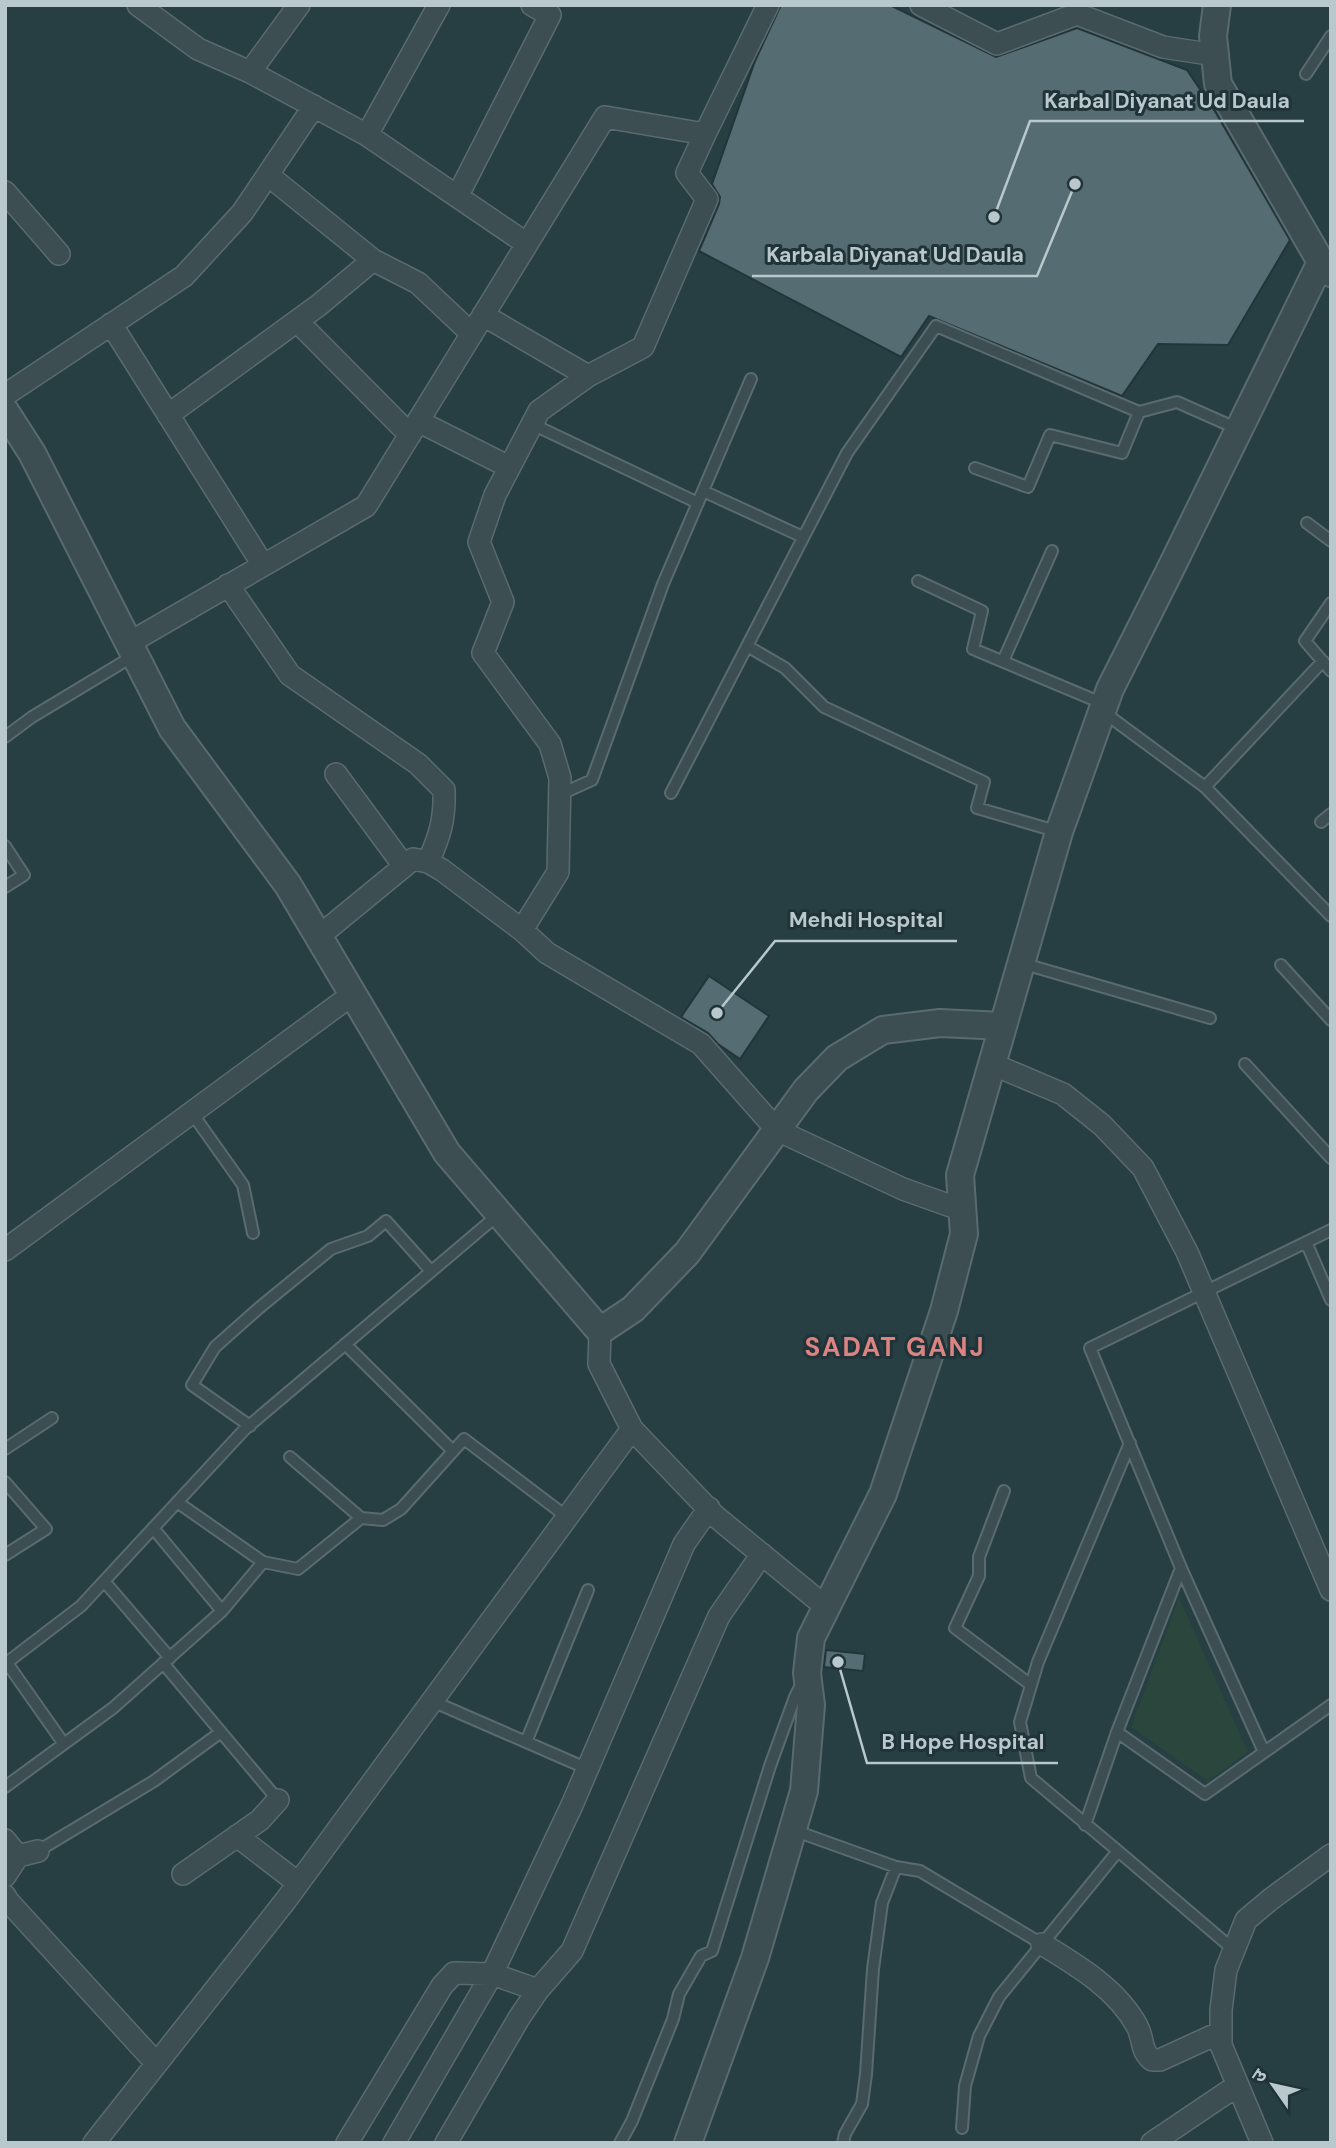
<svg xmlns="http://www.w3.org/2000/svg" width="1336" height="2148" font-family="'DM Sans','Noto Sans Devanagari',sans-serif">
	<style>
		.green { fill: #2b463d }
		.building { fill: #556d72; stroke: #22353a; stroke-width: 2 }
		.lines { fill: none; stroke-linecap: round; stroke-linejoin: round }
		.service-casing { stroke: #5a6b70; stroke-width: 14 }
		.minor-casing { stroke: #5a6b70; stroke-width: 24 }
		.tertiary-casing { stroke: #5a6b70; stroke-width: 30 }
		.service { stroke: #3c4e52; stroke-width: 10 }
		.minor { stroke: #3c4e52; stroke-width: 21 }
		.tertiary { stroke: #3c4e52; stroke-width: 26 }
		.labels { text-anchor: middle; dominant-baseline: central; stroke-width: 6; stroke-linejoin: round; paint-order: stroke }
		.district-label { font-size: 26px; font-weight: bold; letter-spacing: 2px; fill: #dc8481; stroke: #203338 }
		.leader { fill: none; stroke: #b9c8cc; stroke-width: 2.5 }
		.callout-dot { fill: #b9c8cc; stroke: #203338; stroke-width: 2.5 }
		.callout-label { font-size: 21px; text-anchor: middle; font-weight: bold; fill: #b9c8cc; stroke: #203338; stroke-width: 6; stroke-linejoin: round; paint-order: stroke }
	</style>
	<rect width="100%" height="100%" fill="#273e43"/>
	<path class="green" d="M1179,1598L1248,1752L1208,1781L1131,1727Z"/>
	<path class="building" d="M781,5H890L996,57L1077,28L1187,70L1216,113L1290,240L1228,345L1158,344L1122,396L929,316L901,357L699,251L719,204L720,197L712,184L755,61Z
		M709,976L769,1016L740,1059L718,1044L708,1033L681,1017Z
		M826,1650L865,1654L863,1671L824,1667Z"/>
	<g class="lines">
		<defs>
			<path id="service" d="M1306,74L1331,36
				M532,424L698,503
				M975,468L1028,487L1050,435L1122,453L1139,412
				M703,491L803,537
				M1307,523L1331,541
				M918,581L982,611L973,649L1104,704
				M1331,603L1305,641L1331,671
				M747,646L785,668L824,707L984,782L977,808L1059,832
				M1003,661L1052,551
				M1102,711L1205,787L1331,916
				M5,737L32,717L135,655
				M1205,787L1323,661
				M671,793L847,453L936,326L1139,412L1177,402L1238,429
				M559,795L592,780L663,584L751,379
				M1321,822L1331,814
				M5,846L24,875L5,887
				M1021,963L1210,1018
				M1281,965L1331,1020
				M1245,1064L1331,1158
				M192,1113L243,1185L253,1233
				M1306,1242L1331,1300
				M345,1344L453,1451
				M250,1426L192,1385L215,1347L259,1308L331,1249L368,1236L386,1221L431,1271
				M5,1449L52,1418
				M290,1457L361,1518
				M5,1482L46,1529L5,1555
				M1004,1491L979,1557V1576L955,1628L1031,1685
				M177,1502L263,1562L298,1569L361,1518L383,1520L401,1509L464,1439L567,1517
				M153,1528L222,1611
				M104,1581L170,1658
				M7,1663L64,1744
				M163,1663L278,1800
				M5,1664L81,1606L244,1430L499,1214
				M432,1701L588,1769
				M1117,1732L1205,1794L1331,1705
				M526,1742L588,1590
				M1264,1752L1181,1568L1090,1348L1331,1230
				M5,1787L113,1708L222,1611L263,1562
				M1085,1825L1117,1732L1181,1568
				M793,1830L896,1867L920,1871L1042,1944
				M38,1851L154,1781L221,1732
				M1118,1851L1234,1950
				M962,2128L965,2086L979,2036L999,1997L1118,1851L1031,1778L1020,1722L1038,1662L1130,1443
				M620,2143L632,2121L673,2019L679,1994L701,1956L712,1951L770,1766L795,1697L803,1681
				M843,2143L845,2134L862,2104L866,2074L873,1969L882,1903L896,1867"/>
			<path id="minor" d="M138,5L198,49L250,72L367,135L527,244
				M921,5L997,44L1077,14L1163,47L1215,55
				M250,72L299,5
				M367,135L439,5
				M268,175L373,260L418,283L472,334
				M5,192L59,254
				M458,195L550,15L532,5
				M483,315L588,376
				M297,321L410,435
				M111,324L263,565
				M5,395L184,276L242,213L314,106
				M168,415L319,305L373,260
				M418,421L509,467
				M228,585L290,675L418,764L444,790C445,819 440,836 428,862
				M129,643L366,506L605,117L705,134
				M336,774L404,866
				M522,930L558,872L560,778L550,744L483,653L503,602L479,542L495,495L539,411L588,376L643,347L707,199L687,173L705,134L768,5
				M318,937L413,859L428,862L442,870L522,930L547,953L701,1044L777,1130L903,1189L962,1210
				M992,1064L1063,1094L1102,1125L1143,1168L1187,1252L1331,1590
				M5,1250L353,994
				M600,1331L599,1364L632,1429L715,1516L826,1607
				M237,1836L298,1883
				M5,1840L18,1856L38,1851
				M183,1874L260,1820L278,1800
				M5,1876L18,1856
				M5,1896L8,1901L156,2063
				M1042,1944C1078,1966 1117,1989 1137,2026C1144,2039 1140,2050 1152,2060H1160L1221,2032
				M94,2143L286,1900L632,1429
				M347,2143L442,1986L454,1973L492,1974L538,1990
				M394,2143L492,1974L572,1805L684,1544L709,1508
				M446,2143L519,2018L538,1990L572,1951L719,1616L762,1554
				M1152,2143L1238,2085
				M1262,2143L1221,2045V2010L1226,1970L1246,1920L1271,1899L1331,1855"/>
			<path id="tertiary" d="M1217,5L1213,36L1218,84L1321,262L1331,273
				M5,411L32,453L172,728L288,885L447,1153L600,1331L633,1309L687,1253L806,1090L837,1058L883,1030L940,1023L1003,1026
				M688,2143L755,1958L804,1791L811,1705L807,1673L811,1638L883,1494L944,1311L964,1234L960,1175L1059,832L1110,689L1169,572L1321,262"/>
		</defs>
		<use href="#service" class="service-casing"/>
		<use href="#minor" class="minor-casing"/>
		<use href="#tertiary" class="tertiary-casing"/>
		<use href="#service" class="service"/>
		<use href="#minor" class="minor"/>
		<use href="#tertiary" class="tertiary"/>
	</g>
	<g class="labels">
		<g class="district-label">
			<text x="895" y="1347">SADAT GANJ</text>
		</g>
	</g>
	<path class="leader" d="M994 217L1030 121H1304M1075 184L1037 276H752M717 1013L775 941H957M838 1662L867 1763H1058"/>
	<g class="callout-dot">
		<circle cx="994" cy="217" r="7"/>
		<circle cx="1075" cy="184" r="7"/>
		<circle cx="717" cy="1013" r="7"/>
		<circle cx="838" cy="1662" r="7"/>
	</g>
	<g class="callout-label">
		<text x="1167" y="108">Karbal Diyanat Ud Daula</text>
		<text x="895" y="262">Karbala Diyanat Ud Daula</text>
		<text x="866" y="927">Mehdi Hospital</text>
		<text x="963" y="1749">B Hope Hospital</text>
	</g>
	<rect width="1336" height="2148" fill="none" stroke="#b9c8cc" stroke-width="14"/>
	<g transform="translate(1273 2085) rotate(304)" stroke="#203338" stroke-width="5" paint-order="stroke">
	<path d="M0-5L12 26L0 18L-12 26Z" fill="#b9c8cc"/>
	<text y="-10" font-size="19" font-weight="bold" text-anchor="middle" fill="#b9c8cc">उ</text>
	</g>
</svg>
